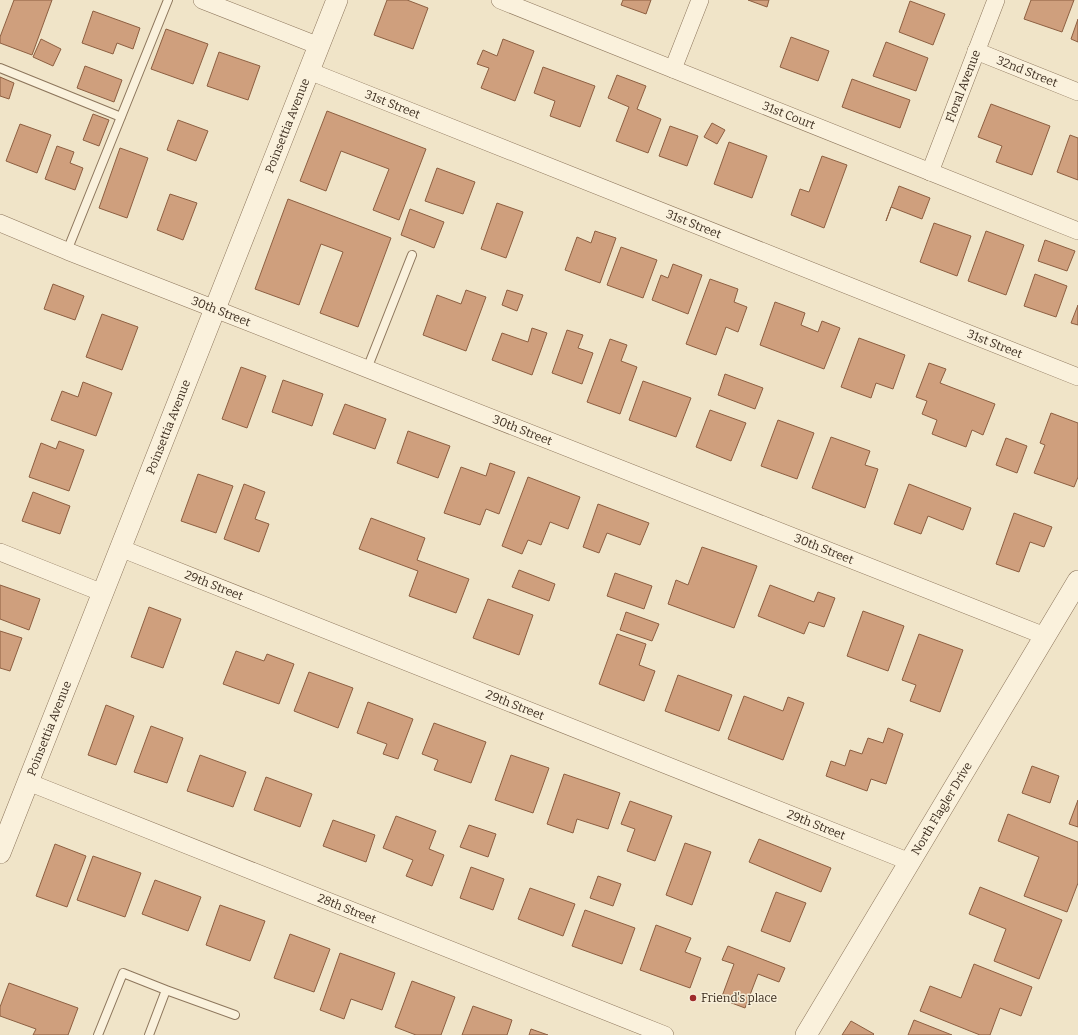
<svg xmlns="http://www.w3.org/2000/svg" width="1078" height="1035" font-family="Bitter,serif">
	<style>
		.building { fill: #cf9f7d; stroke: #8d5f41 }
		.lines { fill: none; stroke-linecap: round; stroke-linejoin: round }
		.service-casing { stroke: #8d765c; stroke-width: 10 }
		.minor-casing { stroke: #8d765c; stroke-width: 18 }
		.tertiary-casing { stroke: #8d765c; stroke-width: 22 }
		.service { stroke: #faf1dc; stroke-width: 8 }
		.minor { stroke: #faf1dc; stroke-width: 17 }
		.tertiary { stroke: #faf1dc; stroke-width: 21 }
		.poi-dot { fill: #9e2a2b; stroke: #f7eed8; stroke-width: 1.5 }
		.labels { text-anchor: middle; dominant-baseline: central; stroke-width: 3; stroke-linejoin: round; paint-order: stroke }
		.street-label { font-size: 12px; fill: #3d2e20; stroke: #f7eed8 }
		.poi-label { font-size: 12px; fill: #3d2e20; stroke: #f7eed8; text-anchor: start }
	</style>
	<rect width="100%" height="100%" fill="#f0e4c8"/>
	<path class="building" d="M14,0H52L32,55L0,43V37Z
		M387,0H407L428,8L413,49L374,35Z
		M623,0H651L646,14L621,5Z
		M748,0H769L767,7Z
		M1031,0H1074L1062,32L1024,19Z
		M910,1L945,14L933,45L899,32Z
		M93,11L140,28L133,49L117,43L113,54L82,43Z
		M1078,19V42L1071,39Z
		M166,29L208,44L193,84L151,69Z
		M791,37L829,51L818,81L780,67Z
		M41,39L61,49L53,66L33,57Z
		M503,39L534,51L515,101L481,88L489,68L477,64L483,50L497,56Z
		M886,42L928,58L916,91L873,76Z
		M219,52L260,66L248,100L207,86Z
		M85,66L122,80L114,102L77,88Z
		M543,67L595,86L580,127L550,116L555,101L534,93Z
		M617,75L646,86L637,109L661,119L648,153L616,141L629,107L608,98Z
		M0,77L14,83L9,99L0,96Z
		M852,79L910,100L900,128L842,107Z
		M991,104L1050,126L1032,175L996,162L1002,146L978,137Z
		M327,111L426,149L399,220L373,210L389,169L341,151L326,191L300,181Z
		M93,114L109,120L99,146L83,140Z
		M178,120L208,131L196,161L167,150Z
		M712,123L725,130L717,144L704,137Z
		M20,124L51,135L37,173L6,161Z
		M670,126L698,136L687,166L659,156Z
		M1070,135L1078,138V180L1057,172Z
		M729,142L767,156L752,198L714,184Z
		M57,146L74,152L70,163L83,168L75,190L45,179Z
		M120,148L148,158L127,218L99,208Z
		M822,156L847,165L824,228L791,215L800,189L809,192Z
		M437,168L475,182L463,214L425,201Z
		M899,186L930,198L922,219L891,207L886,221Z
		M170,194L197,203L183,240L157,230Z
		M288,199L391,238L358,327L320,313L343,252L321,244L299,305L255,289Z
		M497,203L523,212L506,258L481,249Z
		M410,209L444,222L434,248L401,235Z
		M934,223L971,236L957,276L920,262Z
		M595,231L616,238L600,283L565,270L577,237L591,243Z
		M986,231L1024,245L1006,295L968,281Z
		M1045,240L1075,251L1067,271L1038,261Z
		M621,247L657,260L643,298L607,285Z
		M673,264L702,275L688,314L652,300L661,275L668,278Z
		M1035,274L1067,286L1056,317L1024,306Z
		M710,279L738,289L734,302L747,307L738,332L726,327L716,355L686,344Z
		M53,284L84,296L75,320L44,309Z
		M466,290L486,297L466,351L423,335L437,295L461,304Z
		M507,290L523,295L517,311L502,305Z
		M775,302L805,313L801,325L818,332L822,321L840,328L824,369L760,345Z
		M1078,305V325L1071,323Z
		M102,314L138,327L122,370L86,357Z
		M532,328L547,333L532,375L492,360L502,333L528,342Z
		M567,330L583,335L578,348L593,353L582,384L552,373Z
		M859,338L905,355L893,389L876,383L871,398L841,387Z
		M610,339L627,345L621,361L637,367L620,414L587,402Z
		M929,363L946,369L940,383L995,404L983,435L972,430L966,447L932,434L937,420L922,414L927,401L916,397Z
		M241,367L266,376L247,428L222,419Z
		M725,374L763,388L755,409L718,395Z
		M283,380L323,394L312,426L272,412Z
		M643,381L691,398L676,437L629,420Z
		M83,382L112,393L96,436L51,420L62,391L78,397Z
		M345,404L386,419L375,449L333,434Z
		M710,410L746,423L731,461L696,447Z
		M1051,413L1078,423V477L1074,487L1034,473L1045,445L1040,443Z
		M778,420L814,433L797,479L761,466Z
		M408,431L450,446L438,478L397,463Z
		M831,437L870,451L865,465L878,469L865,508L812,488Z
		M1006,438L1027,446L1017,473L996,465Z
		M59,441L84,450L69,491L29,477L41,443L56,449Z
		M490,463L515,472L499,514L486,509L480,525L444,513L461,467L486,476Z
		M198,474L233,486L216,533L181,521Z
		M528,477L580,497L568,529L550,522L541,545L528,540L522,554L502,546Z
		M244,484L265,492L255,519L269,524L259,552L224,539Z
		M909,484L971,508L963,530L928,516L921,534L894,524Z
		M33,492L70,506L60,534L22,521Z
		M598,504L649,523L640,545L607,533L599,553L583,547Z
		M1014,513L1052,527L1044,547L1030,542L1019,572L996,564Z
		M371,518L425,538L417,560L469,579L456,613L409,596L418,571L359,549Z
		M702,547L757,566L734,628L668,604L676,580L688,585Z
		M519,570L555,584L549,601L512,587Z
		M615,573L652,586L644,609L607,596Z
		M0,585L40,599L29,630L0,619Z
		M770,585L814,602L818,592L835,598L824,627L809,622L804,634L758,616Z
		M488,599L533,615L519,655L473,638Z
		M149,607L181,619L163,668L131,657Z
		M863,611L904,626L888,671L847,656Z
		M626,612L659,624L652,641L620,630Z
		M0,631L22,638L10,671L0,668Z
		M617,634L646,644L639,665L655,671L644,701L599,684Z
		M919,634L963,650L940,712L910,701L916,685L902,680Z
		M236,651L264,661L267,654L294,664L279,704L223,684Z
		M309,672L353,688L338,728L294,711Z
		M678,675L732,695L719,731L665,711Z
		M744,696L783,711L788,697L804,703L783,760L728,739Z
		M368,702L413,719L398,759L383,754L387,744L357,733Z
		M106,705L134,716L116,765L88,755Z
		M434,723L486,742L471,783L434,770L438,760L422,754Z
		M151,726L183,738L167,783L134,772Z
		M888,728L903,734L886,784L871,779L867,791L826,776L831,761L845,766L850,750L862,754L868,738L883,743Z
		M200,755L246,772L233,807L187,791Z
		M511,755L549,768L533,813L495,800Z
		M1032,766L1059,776L1050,803L1022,793Z
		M564,774L620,793L608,829L577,819L573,833L547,824Z
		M266,777L312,794L300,827L254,810Z
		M1078,800V827L1069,824Z
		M630,801L672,816L655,861L627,851L635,829L621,824Z
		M1008,814L1078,842V883L1067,912L1024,896L1039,857L998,841Z
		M396,816L436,831L429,849L444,855L432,886L406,876L413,860L383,848Z
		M333,820L375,835L366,862L323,846Z
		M469,825L496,834L488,857L460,847Z
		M759,839L831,868L821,892L749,862Z
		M685,843L711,852L692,905L666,895Z
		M55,844L86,856L67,907L36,896Z
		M93,856L141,873L125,917L77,900Z
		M471,867L504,879L493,910L460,898Z
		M598,876L621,884L613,906L590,898Z
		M155,880L201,897L188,931L142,914Z
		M980,887L1062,920L1039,979L994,961L1006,929L969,914Z
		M530,888L575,904L563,936L518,919Z
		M776,892L806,903L790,942L761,931Z
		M220,905L265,921L250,961L206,945Z
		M585,910L635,928L622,964L572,946Z
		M656,925L691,938L685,952L701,958L690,988L640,970Z
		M290,934L330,949L314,992L274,978Z
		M728,946L785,968L779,982L758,974L745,1008L721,999L734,964L722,960Z
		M340,953L395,973L382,1010L351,999L344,1019L320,1010Z
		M974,964L1032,987L1021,1016L1000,1008L990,1035H980L920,1011L930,986L961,998Z
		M412,981L455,997L441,1035H416L395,1027Z
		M9,983L78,1008L68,1035H33L36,1029L0,1016V1007Z
		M473,1006L512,1020L507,1035H462Z
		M914,1020L952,1035H908Z
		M851,1021L874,1034L873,1035H842Z
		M531,1029L548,1035H529Z"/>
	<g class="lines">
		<defs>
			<path id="service" d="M0,68L121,117
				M67,251L168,0
				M367,369L412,255
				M166,990L235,1015
				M98,1035L123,973L166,990L149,1035"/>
			<g id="minor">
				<path d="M202,0L319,46"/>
				<path id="s1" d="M500,0L1078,231"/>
				<path id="s2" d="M976,51L1078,92"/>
				<path d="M673,69L700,0"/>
				<path id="s3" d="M309,71L1078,377"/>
				<path id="s4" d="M930,172L996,0"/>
				<path id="s5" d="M0,223L67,251L215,309L1045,636"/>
				<path id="s6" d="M120,548L910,862"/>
				<path d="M0,552L103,593"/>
				<path id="s7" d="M28,782L665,1035"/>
			</g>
			<g id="tertiary">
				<path id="s8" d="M0,853L337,0"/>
				<path id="s9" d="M806,1035L1078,581"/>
			</g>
		</defs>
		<use href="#service" class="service-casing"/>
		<use href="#minor" class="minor-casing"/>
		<use href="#tertiary" class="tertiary-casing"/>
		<use href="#service" class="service"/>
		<use href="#minor" class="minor"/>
		<use href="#tertiary" class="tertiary"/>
	</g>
	<circle class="poi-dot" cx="693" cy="998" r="4"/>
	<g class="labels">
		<g class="street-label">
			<text stroke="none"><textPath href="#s2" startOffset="55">32nd Street</textPath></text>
			<text stroke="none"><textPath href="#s4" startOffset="92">Floral Avenue</textPath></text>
			<text stroke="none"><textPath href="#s3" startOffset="90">31st Street</textPath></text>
			<text stroke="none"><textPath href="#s1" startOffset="311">31st Court</textPath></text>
			<text stroke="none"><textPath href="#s8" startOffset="782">Poinsettia Avenue</textPath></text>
			<text stroke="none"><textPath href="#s3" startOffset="414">31st Street</textPath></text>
			<text stroke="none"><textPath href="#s5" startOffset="238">30th Street</textPath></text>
			<text stroke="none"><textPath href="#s3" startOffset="738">31st Street</textPath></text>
			<text stroke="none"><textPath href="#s8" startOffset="458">Poinsettia Avenue</textPath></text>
			<text stroke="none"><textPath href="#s5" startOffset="562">30th Street</textPath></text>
			<text stroke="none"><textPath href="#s5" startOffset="886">30th Street</textPath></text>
			<text stroke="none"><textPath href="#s6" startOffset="101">29th Street</textPath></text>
			<text stroke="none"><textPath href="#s6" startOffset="425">29th Street</textPath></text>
			<text stroke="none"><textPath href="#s8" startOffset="134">Poinsettia Avenue</textPath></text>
			<text stroke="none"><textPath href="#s9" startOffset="264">North Flagler Drive</textPath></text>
			<text stroke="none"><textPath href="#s6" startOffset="749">29th Street</textPath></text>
			<text stroke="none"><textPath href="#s7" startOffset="343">28th Street</textPath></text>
		</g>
		<g class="poi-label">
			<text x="701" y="998">Friend's place</text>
		</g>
	</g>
</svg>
